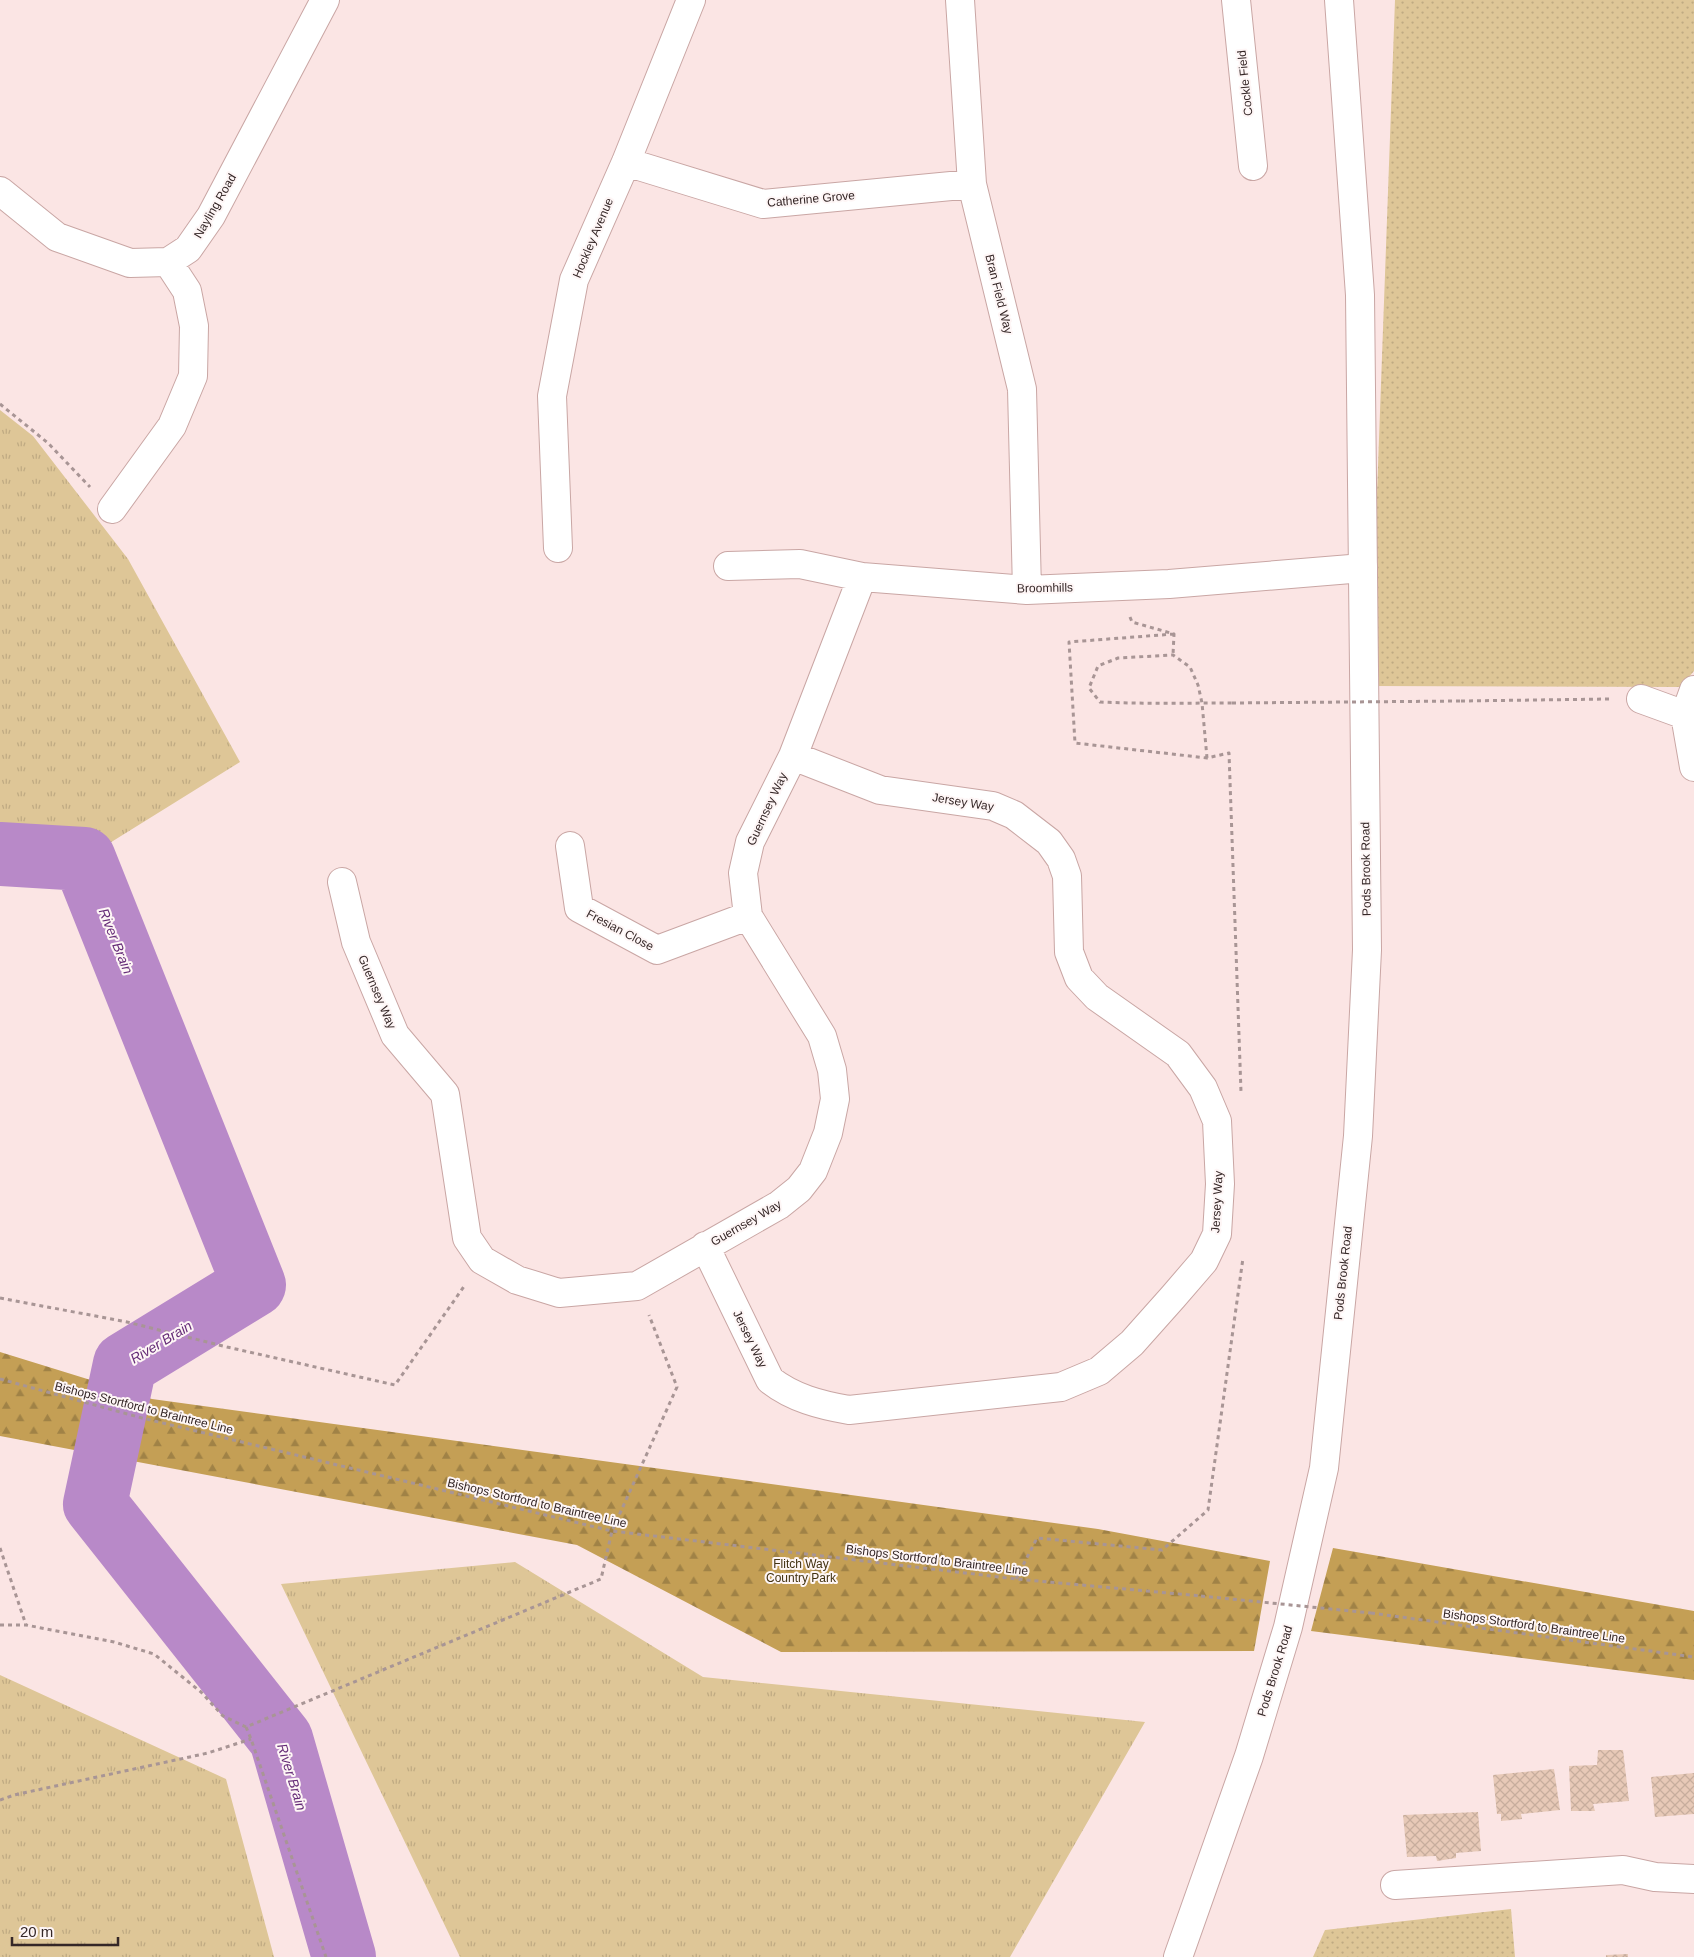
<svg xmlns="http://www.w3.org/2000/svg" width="1694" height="1957" font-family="Helvetica,sans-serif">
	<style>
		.grass { fill: url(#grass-tufts) }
		.forest { fill: url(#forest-firs) }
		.park { fill: url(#park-dots) }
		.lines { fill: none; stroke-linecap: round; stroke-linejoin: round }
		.river { stroke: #b889c8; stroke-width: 64 }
		.building { fill: url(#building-cross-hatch) }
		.minor-casing { stroke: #c9a6a4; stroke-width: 30 }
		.major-casing { stroke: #c9a6a4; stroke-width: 30 }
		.path { stroke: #a89595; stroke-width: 3; stroke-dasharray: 4 4; stroke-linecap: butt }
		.minor { stroke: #fff; stroke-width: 28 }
		.major { stroke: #fff; stroke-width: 28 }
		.path-bridge { stroke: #a89595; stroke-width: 3; stroke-dasharray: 4 4; stroke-linecap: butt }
		.labels { text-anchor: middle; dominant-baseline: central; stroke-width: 4; stroke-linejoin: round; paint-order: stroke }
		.street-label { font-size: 12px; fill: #352727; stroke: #fef6f6 }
		.park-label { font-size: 12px; fill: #423211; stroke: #fef6f6 }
		.water-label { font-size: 14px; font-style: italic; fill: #662d78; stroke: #fef6f6 }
	</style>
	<defs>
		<pattern id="grass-tufts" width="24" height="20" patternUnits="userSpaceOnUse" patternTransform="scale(1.25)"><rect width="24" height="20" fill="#dec697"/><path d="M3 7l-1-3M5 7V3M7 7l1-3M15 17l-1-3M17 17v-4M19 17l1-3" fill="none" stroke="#bfaa82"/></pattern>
		<pattern id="forest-firs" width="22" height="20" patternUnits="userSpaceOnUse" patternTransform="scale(1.25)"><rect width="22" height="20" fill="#c49f55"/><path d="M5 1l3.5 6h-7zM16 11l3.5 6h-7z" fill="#a08246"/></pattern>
		<pattern id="park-dots" width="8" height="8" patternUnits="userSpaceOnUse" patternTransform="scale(1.25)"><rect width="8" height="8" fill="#dec697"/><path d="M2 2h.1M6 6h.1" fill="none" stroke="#bfaa82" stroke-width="1.8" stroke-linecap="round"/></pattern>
		<pattern id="building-cross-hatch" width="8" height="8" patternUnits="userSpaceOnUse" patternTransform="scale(1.25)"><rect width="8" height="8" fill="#e7c9b7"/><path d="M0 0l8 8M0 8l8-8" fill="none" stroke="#c7ad9d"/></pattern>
	</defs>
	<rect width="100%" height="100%" fill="#fbe5e4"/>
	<path class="grass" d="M0,410L33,436L128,559L240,762L84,859L0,854Z
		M515,1562L703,1677L1145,1722L1010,1957H460L281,1584Z
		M0,1675L226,1779L274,1957H0Z"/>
	<path class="forest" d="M0,1352L152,1399L1098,1529L1270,1561L1254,1651L781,1652L577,1545L0,1436Z
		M1333,1548L1694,1611V1680L1311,1631Z"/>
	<path class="park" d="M1395,0H1694V671L1680,687L1370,686Z
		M1511,1909L1515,1957H1313L1325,1930Z"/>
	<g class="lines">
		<path class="river" d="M0,854L84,859L254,1285L125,1364L95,1504L281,1739L344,1957"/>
	</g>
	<path class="building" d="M1598,1750H1623L1629,1801L1593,1804L1595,1811H1571L1569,1766L1597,1765Z
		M1554,1769L1560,1810L1521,1814L1522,1819L1501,1821V1814H1497L1493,1775Z
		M1694,1773V1814L1655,1817L1651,1777Z
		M1478,1812L1481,1851L1456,1853V1858L1437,1861L1436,1856L1407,1857L1403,1815Z
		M1628,1954V1957H1606V1955Z"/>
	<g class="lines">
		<defs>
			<path id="minor" d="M960,0L972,184L1022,389L1027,590
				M1236,0L1253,166
				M626,162L763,204L972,184
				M0,191L57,237L130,263L168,262L188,249L211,216L325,0
				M112,509L172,426L193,376L194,326L187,291L168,262
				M558,548L552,396L574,280L626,162L691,0
				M728,566L800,564L862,577L1027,590L1169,584L1363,568
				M1641,699L1685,715
				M1685,715L1694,767
				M1685,715L1694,690
				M570,846L579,908L657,950L748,916
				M342,882L356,942L395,1035L445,1094L467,1238L482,1260L517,1280L559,1293L637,1286L779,1205L799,1189L813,1171L828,1133L835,1099L832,1070L822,1036L748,916L743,873L750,842L793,756L862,577
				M705,1246L770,1380C793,1398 820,1405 849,1410L1061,1387L1099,1371L1132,1343L1173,1297L1204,1261L1217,1234L1220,1184L1217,1121L1203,1088L1178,1054L1097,997L1079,978L1069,952L1067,876L1061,859L1049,842L1014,815L993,806L880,790L793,756
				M1395,1885L1623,1870L1655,1877L1694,1879"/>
			<path id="major" d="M1178,1957L1249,1756L1288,1627L1324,1468L1358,1136L1367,950L1360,295L1339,0"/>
		</defs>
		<use href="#minor" class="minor-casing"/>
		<use href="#major" class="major-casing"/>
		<path class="path" d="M0,404L48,443L90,487
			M1130,617L1132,622L1174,634L1173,655
			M1174,634L1069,642L1075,743L1207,758L1229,753L1241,1092
			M1461,701L1610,699
			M1207,758L1202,703L1198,685L1190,667L1173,655L1118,658L1098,666L1089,688L1100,702C1144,704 1188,703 1232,703
			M0,1298L127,1322L227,1347L395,1385L465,1285
			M0,1379L142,1418L612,1531L1016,1579L1201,1596
			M0,1548L26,1625
			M1016,1579L1037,1538L1162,1550L1208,1510L1243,1258
			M1371,1613L1694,1657
			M0,1625H26L114,1642L154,1654L201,1692L223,1716L246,1727L601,1579L612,1531L677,1387L649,1315
			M246,1727L251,1739L326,1957
			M0,1800L14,1795L208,1753L251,1739"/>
		<use href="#minor" class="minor"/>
		<use href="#major" class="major"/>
		<path class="path-bridge" d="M1232,703L1461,701
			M1201,1596L1371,1613"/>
	</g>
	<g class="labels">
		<g class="street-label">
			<text transform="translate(1245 83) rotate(-96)">Cockle Field</text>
			<text transform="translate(811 199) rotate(-5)">Catherine Grove</text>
			<text transform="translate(215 206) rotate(-60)">Nayling Road</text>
			<text transform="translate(593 238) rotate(-67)">Hockley Avenue</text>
			<text transform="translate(999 294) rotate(76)">Bran Field Way</text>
			<text transform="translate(1045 588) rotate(-1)">Broomhills</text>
			<text transform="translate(963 802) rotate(9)">Jersey Way</text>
			<text transform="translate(767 809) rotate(-65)">Guernsey Way</text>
			<text transform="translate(1366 869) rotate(-91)">Pods Brook Road</text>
			<text transform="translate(620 930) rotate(28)">Fresian Close</text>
			<text transform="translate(377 992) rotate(67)">Guernsey Way</text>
			<text transform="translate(1217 1202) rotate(-87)">Jersey Way</text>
			<text transform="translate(746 1223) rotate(-30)">Guernsey Way</text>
			<text transform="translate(1343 1273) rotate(-84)">Pods Brook Road</text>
			<text transform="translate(750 1339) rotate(64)">Jersey Way</text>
			<text transform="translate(144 1408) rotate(14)">Bishops Stortford to Braintree Line</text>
			<text transform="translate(537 1503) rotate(13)">Bishops Stortford to Braintree Line</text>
			<text transform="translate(937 1560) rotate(7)">Bishops Stortford to Braintree Line</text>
			<text transform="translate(1534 1626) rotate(8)">Bishops Stortford to Braintree Line</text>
			<text transform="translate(1275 1671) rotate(-73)">Pods Brook Road</text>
		</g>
		<g class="park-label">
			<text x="801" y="1564">Flitch Way<tspan x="801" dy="14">Country Park</tspan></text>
		</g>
		<g class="water-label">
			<text transform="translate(116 941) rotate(68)">River Brain</text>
			<text transform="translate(161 1342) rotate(-31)">River Brain</text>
			<text transform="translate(292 1777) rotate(73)">River Brain</text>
		</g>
	</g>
	<path d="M12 1937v8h106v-8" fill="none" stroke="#352727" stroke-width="2.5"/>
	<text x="20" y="1937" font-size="15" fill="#352727" stroke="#fef6f6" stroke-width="4" paint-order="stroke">20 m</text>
</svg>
